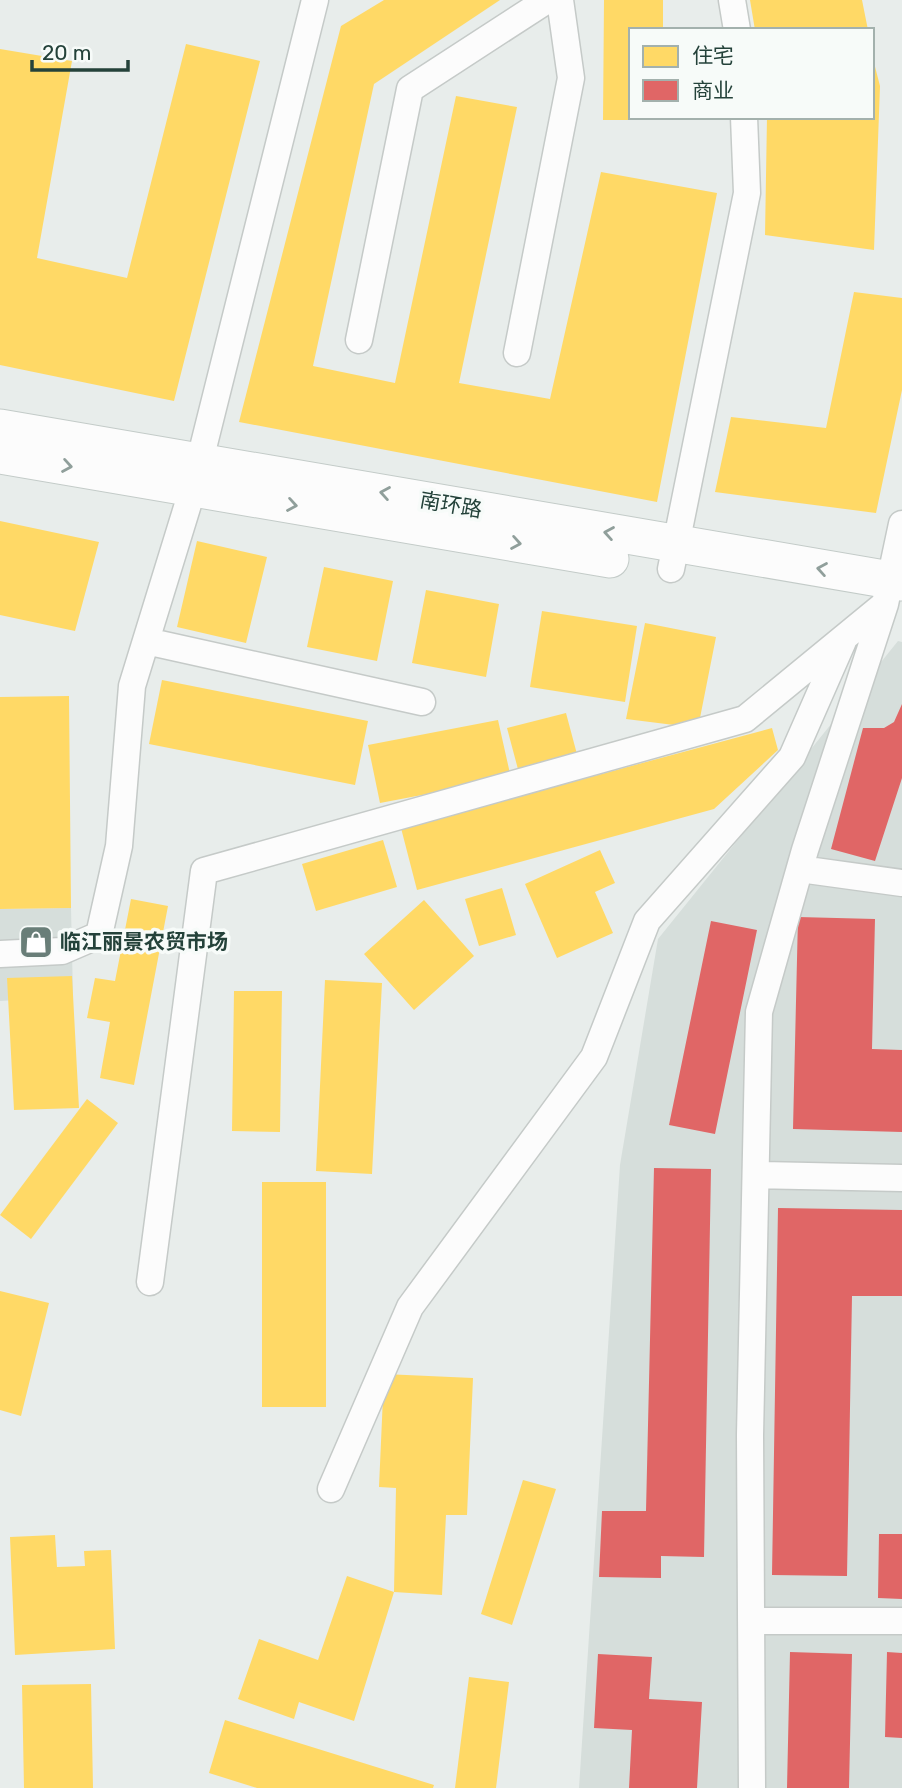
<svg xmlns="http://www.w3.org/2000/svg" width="902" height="1788" font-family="Rubik,'Noto Sans SC',sans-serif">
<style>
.built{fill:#d6dedb}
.homes{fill:#ffd966}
.shops{fill:#e06666}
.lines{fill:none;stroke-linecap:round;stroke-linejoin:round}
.minor-casing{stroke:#c5cac8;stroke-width:29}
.secondary-casing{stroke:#c3cbc8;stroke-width:39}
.minor{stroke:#fcfcfc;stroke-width:26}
.secondary{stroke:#fcfcfc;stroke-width:37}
.oneway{stroke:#909f9b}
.labels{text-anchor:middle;stroke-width:7;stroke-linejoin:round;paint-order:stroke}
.street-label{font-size:21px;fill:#24423a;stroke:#f7fbf9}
.poi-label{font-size:21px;font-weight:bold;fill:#24423a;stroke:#f7fbf9;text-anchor:start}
</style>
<rect width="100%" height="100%" fill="#e8edeb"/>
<path class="built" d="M898 641 902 642V1788H579L620 1165 658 939Z
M71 908 73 997 0 1001V909Z"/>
<path class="homes" d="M384 0H500L374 84 313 366 395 383 456 96 517 107 459 383 550 399 601 172 717 193 657 502 239 422 341 26Z
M604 0H663V30H631V120H603Z
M750 0H862L868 30H755Z
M186 44 260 61 174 401 0 365V49L72 61 37 258 127 278Z
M872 55 880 86 874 250 765 235 767 117H872Z
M854 292 902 298V390L876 513 715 492 731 417 826 428Z
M0 521 99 542 75 631 0 615Z
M197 541 267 557 246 643 177 627Z
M324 567 393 581 377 661 307 647Z
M426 590 499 604 486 677 412 663Z
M542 611 637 626 625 702 530 687Z
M645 623 716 637 698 728 626 719Z
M162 680 368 721 355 785 149 744Z
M69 696 71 908 0 909V697Z
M566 713 578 758 519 773 507 728Z
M498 720 511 778 380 803 368 745Z
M772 728 778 750 714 809 417 890 401 828Z
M383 840 397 887 316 911 302 864Z
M600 850 615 883 595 892 613 933 557 958 525 884Z
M502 888 516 935 479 946 465 899Z
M131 899 168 906 134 1085 100 1078 110 1022 87 1018 95 978 115 981Z
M424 900 474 956 414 1010 364 954Z
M72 976 79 1108 14 1110 7 978Z
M325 980 382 983 372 1174 316 1171Z
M234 991H282L280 1132 232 1131Z
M87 1099 118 1123 31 1239 0 1215Z
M262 1182H326V1407H262Z
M0 1291 49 1303 21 1416 0 1410Z
M384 1374 473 1378 467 1515H446L442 1595 394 1592 396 1488 379 1487Z
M523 1480 556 1489 512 1625 481 1614Z
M55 1535 57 1567 85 1566 84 1551 111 1550 115 1649 15 1655 10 1537Z
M347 1576 394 1592 354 1721 299 1702 294 1719 238 1699 259 1639 318 1660Z
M469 1677 509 1682 496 1788H455Z
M91 1684 93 1788H24L22 1685Z
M225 1720 434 1785 433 1788H257L209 1773Z"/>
<path class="shops" d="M902 704V778L875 861 831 849 863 728H884L894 722Z
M798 917 875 919 872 1049 902 1050V1132L793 1129Z
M711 921 757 930 715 1134 669 1125Z
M654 1168 711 1169 704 1557 661 1556V1578L599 1577 602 1511H646Z
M778 1208 902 1210V1296H852L847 1576 772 1575Z
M879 1534H902V1599L878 1598Z
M790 1652 852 1654 849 1788H787Z
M887 1652 902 1653V1738L885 1737Z
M598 1654 652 1657 649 1699 702 1702 697 1788H629L632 1730 594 1728Z"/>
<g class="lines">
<g class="minor-casing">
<path id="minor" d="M732 0 737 30
M359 340 410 89 547 0
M517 353 571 78 560 0
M671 569 747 193 744 117
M146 641 422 702
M800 869 902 883
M0 954 62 951 99 935 119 846 132 686 193 488 315 0
M756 1175 902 1178
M150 1282 204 871 745 719 885 604
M331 1489 410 1307 594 1057 647 921 792 757 843 641
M751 1621H902
M752 1788 750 1435 759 1012 805 850 885 604 902 524"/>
</g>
<g class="secondary-casing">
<path id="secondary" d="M0 428 902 582
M0 455 610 559"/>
</g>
<use href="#minor" class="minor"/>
<use href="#secondary" class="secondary"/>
</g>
<defs><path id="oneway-chevron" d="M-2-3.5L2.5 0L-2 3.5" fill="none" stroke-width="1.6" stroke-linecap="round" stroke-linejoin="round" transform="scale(1.75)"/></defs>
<g class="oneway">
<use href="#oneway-chevron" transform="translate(67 466) rotate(10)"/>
<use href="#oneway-chevron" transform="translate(385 493) rotate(-170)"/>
<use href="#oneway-chevron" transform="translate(292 505) rotate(10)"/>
<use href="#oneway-chevron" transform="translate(609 533) rotate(-170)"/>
<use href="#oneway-chevron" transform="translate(516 543) rotate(10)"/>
<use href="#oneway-chevron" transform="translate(822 569) rotate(-170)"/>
</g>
<defs>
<g id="shop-square" transform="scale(1.75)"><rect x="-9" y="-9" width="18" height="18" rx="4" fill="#697e78" stroke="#f7fbf9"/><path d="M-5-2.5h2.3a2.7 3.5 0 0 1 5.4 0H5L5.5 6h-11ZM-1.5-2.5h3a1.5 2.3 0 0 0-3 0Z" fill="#fff"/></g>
</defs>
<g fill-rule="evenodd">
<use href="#shop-square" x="36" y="942"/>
</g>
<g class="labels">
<g class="street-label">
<text transform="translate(451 505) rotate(10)" y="7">南环路</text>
</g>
<g class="poi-label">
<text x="60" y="949">临江丽景农贸市场</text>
</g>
</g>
<rect x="629" y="28" width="245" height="91" fill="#f7fbf9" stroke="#a3b1ad" stroke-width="2"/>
<rect x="643" y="46" width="35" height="21" fill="#ffd966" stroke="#a3b1ad" stroke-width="2"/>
<text x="692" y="63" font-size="21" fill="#24423a">住宅</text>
<rect x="643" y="80" width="35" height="21" fill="#e06666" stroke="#a3b1ad" stroke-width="2"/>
<text x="692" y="98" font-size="21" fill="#24423a">商业</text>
<path d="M32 60v10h96v-10" fill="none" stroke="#24423a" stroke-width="3.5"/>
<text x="42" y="60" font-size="21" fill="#24423a" stroke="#f7fbf9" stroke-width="5" paint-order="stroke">20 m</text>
</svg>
